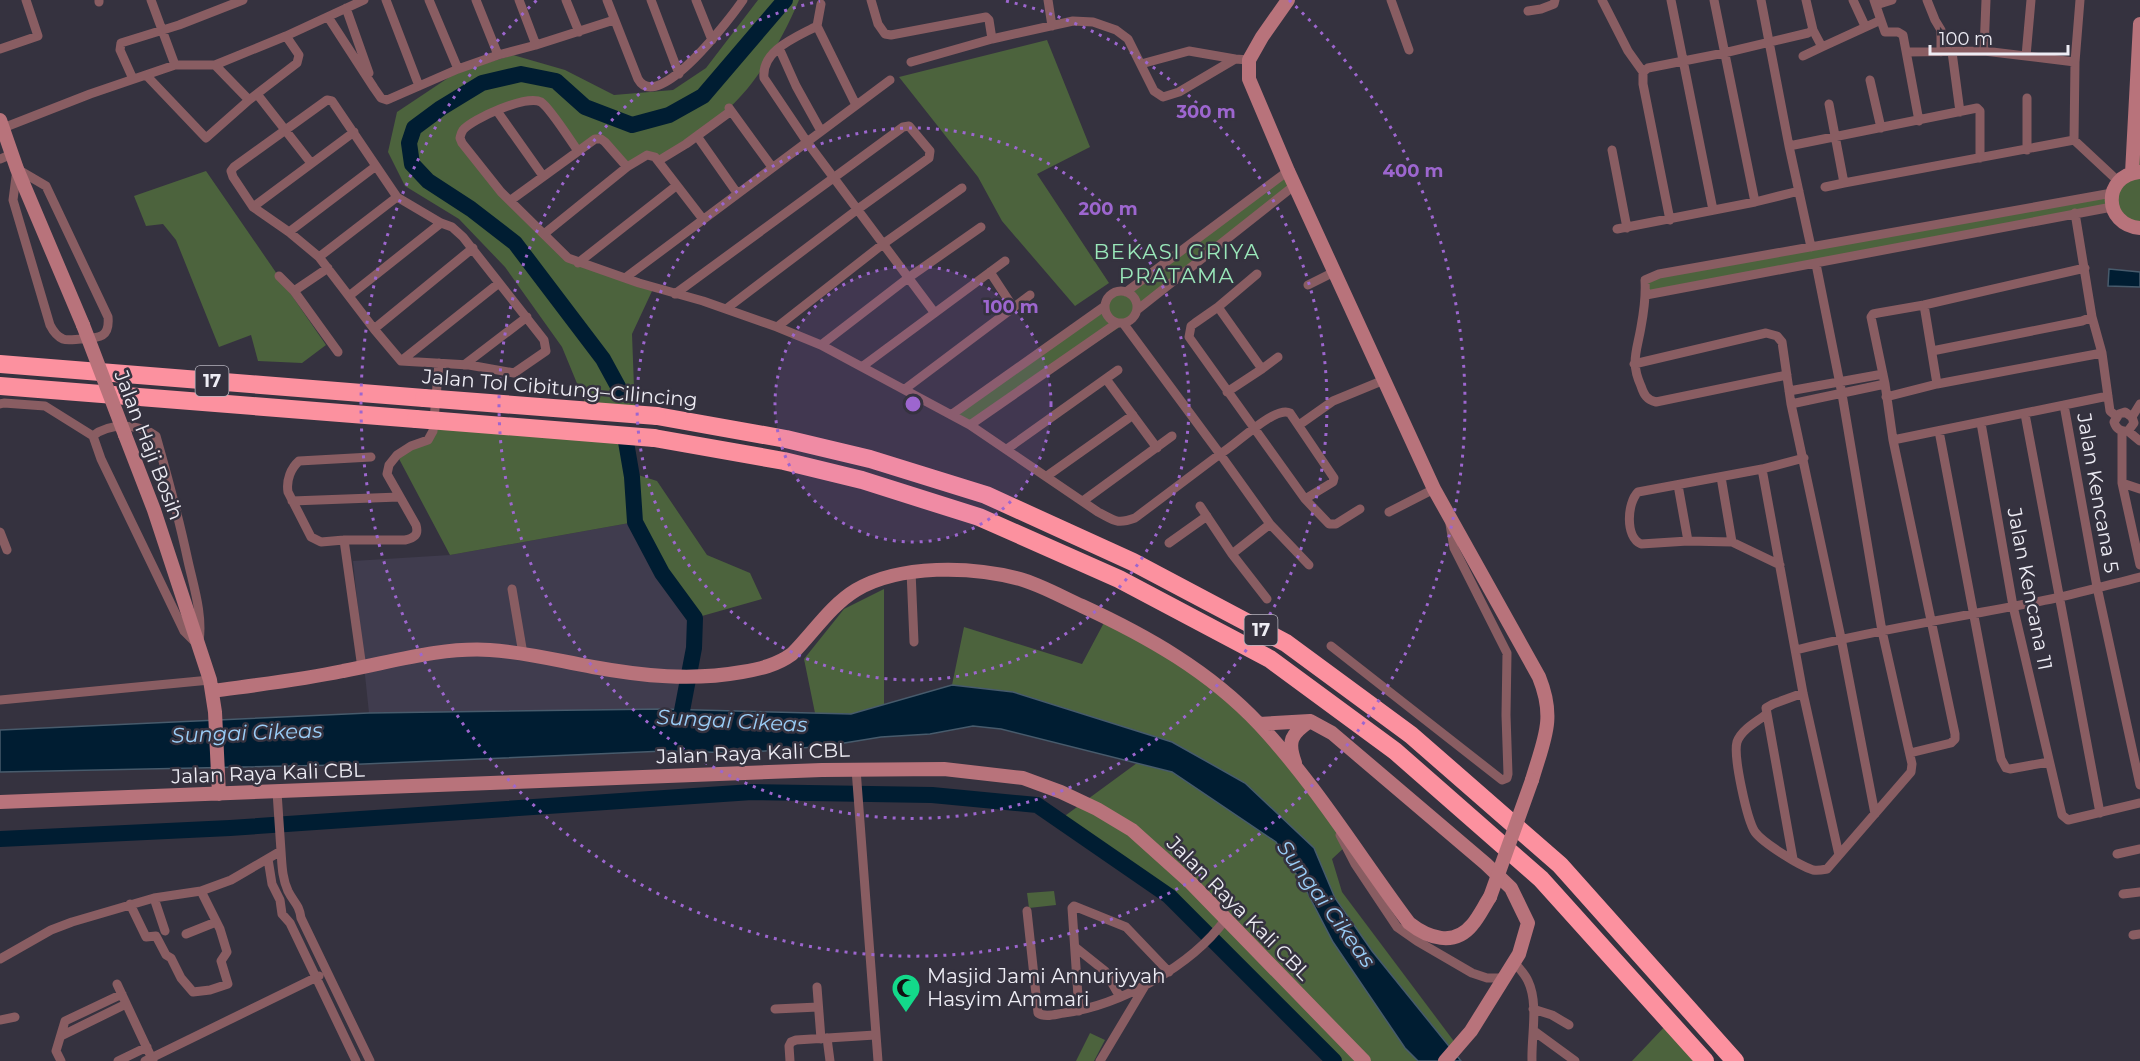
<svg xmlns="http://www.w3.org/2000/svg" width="2140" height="1061" font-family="Montserrat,sans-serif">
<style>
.built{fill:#403c4e}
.green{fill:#4c633d}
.water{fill:#001d32;stroke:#475b6c;stroke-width:1.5}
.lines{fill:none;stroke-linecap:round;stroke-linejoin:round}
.river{stroke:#001d32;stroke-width:16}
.street{stroke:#895d62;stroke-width:9}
.secondary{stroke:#b8737b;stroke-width:14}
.highway{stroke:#fc919f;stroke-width:18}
.secondary-bridge{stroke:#b8737b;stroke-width:14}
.highway-bridge{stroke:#fc919f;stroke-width:18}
.ring{fill:none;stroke:#9d66cf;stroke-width:3;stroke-dasharray:3 6}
.labels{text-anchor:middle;stroke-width:5;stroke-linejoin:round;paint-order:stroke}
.shield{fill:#35323f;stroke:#b6b4be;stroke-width:1.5}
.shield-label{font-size:18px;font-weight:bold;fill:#edecf4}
.street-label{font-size:20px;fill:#edecf4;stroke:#35323f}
.poi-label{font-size:20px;fill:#edecf4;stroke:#35323f;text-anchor:start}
.neighbourhood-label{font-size:21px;letter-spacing:1.5px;fill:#9ae8ba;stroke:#35323f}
.water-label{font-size:21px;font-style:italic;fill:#9acdf7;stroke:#35323f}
.centre{fill:#9d66cf;stroke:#35323f;stroke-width:3}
.ring-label{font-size:18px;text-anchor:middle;font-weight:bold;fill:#9d66cf;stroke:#35323f;stroke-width:5;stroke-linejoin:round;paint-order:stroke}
</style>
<rect width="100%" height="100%" fill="#35323f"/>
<path class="built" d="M635 522 662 573 695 618 693 651 682 709 369 713 353 561 450 555Z"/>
<path class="green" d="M758 0H799C784 36 758 82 729 108 707 127 681 144 658 161L653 156 627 167 603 140 578 151 542 102 527 100 466 127 462 143 559 251 653 289 632 334 635 414 588 410 562 347 505 267 459 219 405 186 388 152 397 112 457 72 513 55 565 70 614 95 673 90 706 68Z
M2140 28V228L2112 207 1646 295 1645 280 2112 193 2132 173Z
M1047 40 1090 147 1037 174 1109 283 1075 306 1002 221 978 177 899 77Z
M206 171 326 345 302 363 258 361 251 335 219 347 176 240 163 224 146 226 134 196Z
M1288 171 1295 185 1137 310 1132 319 970 425 951 415 1105 302 1110 295 1122 291Z
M435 420 625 436 632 473 657 481 707 555 750 573 762 599 695 618 662 573 635 522 450 555 397 455 428 440Z
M884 589V705L851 714 815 713 804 659 844 609Z
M1107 617 1215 684 1319 796 1346 846 1332 859 1342 892 1456 1044 1451 1048 1372 951 1335 898 1314 848 1172 742 1013 692 952 685 964 627 1082 664Z
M1137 763 1172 772 1276 842 1305 888 1334 943 1405 1048 1418 1061H1334L1181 907 1126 857 1062 818Z
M1054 891 1056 905 1029 908 1027 893Z
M1669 1022 1705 1061H1632Z
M1090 1033 1105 1040 1094 1061H1076Z"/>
<path class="water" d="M2109 269 2140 272V287L2108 286Z
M952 685 1013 692 1172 742 1245 783 1314 848 1335 898 1372 951 1461 1061H1418L1405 1048 1333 942 1305 888 1276 842 1172 772 1001 729 973 726 930 734 881 737 826 746 741 753 665 751 340 765 0 772V730L369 713 662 709 851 714Z"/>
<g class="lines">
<path class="river" d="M621 392 603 359 515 243 471 209 428 181 412 164 409 143 414 128 441 108 482 83 521 74 556 81 585 107 632 125 669 115 703 96 785 0
M625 436 632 477 635 522 662 573 695 618 694 648 681 716
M0 839 230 828 752 792 932 795 1037 805 1169 896 1334 1061"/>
<path class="street" d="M99 0V2
M151 0 175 65
M386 0 419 86
M429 0 458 69
M476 0 498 55
M519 0 536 45
M566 0 579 32
M607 0 638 79C658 115 732 16 743 0
M651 0 679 74
M696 0 712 40
M871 0 878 24 885 34 891 35 986 17 989 20 992 39
M1048 0 1052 26
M1391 0 1409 50
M1602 0 1628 51 1643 72
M1671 0 1713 210
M1714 0 1755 202
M1761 0 1789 146 1811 247
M1853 0 1865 26
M1874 0 1885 32H1898L1903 35 1919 121
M1927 0 1935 20 1941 30V52
M2080 0 2075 62 2074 140 2118 181
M821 4 817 26 856 105
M1876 5 1892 0
M346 8 369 73
M1528 11 1541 9 1554 4 1555 0
M328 17 374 88 381 98 387 100 458 69 498 55 536 45 614 20
M817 26C797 37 761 50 764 78L807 142 934 312
M1813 30 1822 47 1881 20
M779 48 796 86 821 131
M0 49 38 36 26 0
M1984 51 1986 0
M1907 52 1984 51 2075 62
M1952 52 1960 112
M1803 56 1822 47
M2026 56 2031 0
M911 62 992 39 1073 21 1093 22 1116 30 1128 39 1154 91 1163 97 1179 92 1235 59 1249 60
M1141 64 1189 51 1235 59
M215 65 249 100
M146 75 206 138 249 100 297 63 299 55 286 36
M133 79 120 50 121 43 179 25 243 0
M1870 80 1881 128
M257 94 311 163
M2027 98V150
M327 100 332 101 397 197 441 223 452 227 463 237 544 340 546 351 514 373 469 365 401 361 374 329 319 257 289 232 253 207 233 177 231 171 234 167Z
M1829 104 1844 183 2074 140
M729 108 772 167
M497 111 543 176
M3 128 90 94 175 65H215L286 36 364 0
M697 136 737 193
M1789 146 1977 108 1980 111V158
M1612 150 1627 228
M578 151C570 140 550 108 541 102 527 94 472 119 463 130 461 133 461 134 460 138L462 143 501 192 568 258 639 283 703 301 777 327 821 345 970 425 1098 512C1114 520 1116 525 1135 518L1220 454 1270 524 1309 565
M0 159 12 154
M658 161 686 144 731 111
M17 169 46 186 108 317C110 338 99 338 81 339 76 339 68 341 63 339 56 336 53 331 50 325L13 200Z
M1825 187 1844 183
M511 200 595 139H601L605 142 627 167
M253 207 354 132
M2075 213 2092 317 2102 353 2110 411 2116 416
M1670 220 1643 84V72L1648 68 1724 53 1808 33 1813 30 1806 0
M1617 229 1755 202 1799 191
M289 232 376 166
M544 234 627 167 647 155 655 157 702 218
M319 257 397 197
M578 263 676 186
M990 272 1013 307
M1257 274 1218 307 1195 323 1191 326 1189 337 1305 499 1329 524H1336L1360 509
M279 276 294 291 338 352
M625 278 890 80
M1308 285 1334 272
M1105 307a16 16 0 1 1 32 0a16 16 0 1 1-32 0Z
M294 291 328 268
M1126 292 1288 171
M675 294 903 127 909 126 930 151 929 158 858 209 726 309
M1646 295 2112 207
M349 296 441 223
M1924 305 1937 384
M1218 307 1262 369 1227 392
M1137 310 1295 185
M1123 323 1220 454C1235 446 1275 405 1290 413L1334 478 1333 482 1305 499
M777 327 883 244 962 188
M374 329 473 248
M821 345 908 278 981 227
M1932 351 2082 321 2092 317
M401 361 499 283
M1634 364 1766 333 1777 336 1782 342 1791 404 1841 638 1875 814
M464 365 527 317
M863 366 1005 261
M1262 369 1278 357
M1787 375 1656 402C1647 400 1644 395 1641 386 1630 362 1637 351 1641 327 1644 311 1646 296 1645 280L1659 274 2112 193
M1106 379 1157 448
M905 389 1030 295
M1789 391 1883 374
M1886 397 1937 384 2102 353
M0 404 4 403 45 406 93 436 101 459 184 631 197 644
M1791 404 1885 384
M2064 405 2097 587 2140 785
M2025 414 2100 813
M951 415 1105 306
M2132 417 2140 404
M1981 423 2013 606 2062 815 2068 820 2140 803
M970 425 1117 323
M1299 425 1333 401 1384 380
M1939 431 2001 759 2006 768 2010 769 2049 762
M2122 431V483L2140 565
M2128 431 2134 423 2132 417 2125 412 2119 414 2114 422C2116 429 2121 432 2128 431L2140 441
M93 436C109 422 140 424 156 436 168 478 179 519 188 561 194 588 203 615 199 642
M1893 440 2108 396
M1007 449 1118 370
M1762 469 1803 693 1839 855
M1047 476 1133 415
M1721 477 1732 542
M2122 483 2140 489
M1678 485 1688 541
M292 501 399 497
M1083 501 1172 436
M1200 506 1232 554 1267 599
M1389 512 1434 489
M0 532 7 550
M344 540 321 542 311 537 288 492C286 480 291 468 299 461L371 457
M1169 543 1207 516
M1232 554 1270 524
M1780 565 1732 542 1688 541 1641 544C1625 537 1627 503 1638 492L1762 469 1804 458
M911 571 914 642
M512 589 523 654
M1331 646 1502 780 1507 778 1508 774 1506 715 1507 653 1454 548 1450 524
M1796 650C1882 628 1969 616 2056 598 2084 592 2112 584 2140 577
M362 668 344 540H405C414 538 419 535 416 525L387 474 389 465 397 455 411 446 428 440 433 431 439 363
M0 700 210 680
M1767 714C1757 721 1741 730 1737 742 1733 756 1747 820 1755 832 1763 843 1800 866 1813 870 1818 871 1822 870 1827 869L1911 772 1912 764 1882 631 1842 394 1816 264
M1910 753 1951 743 1955 739V734L1893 440 1885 384 1871 317 1873 314 1878 313 1924 305 2085 268
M856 769 878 1061
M1340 835 1355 864 1397 927 1417 941 1472 973 1487 978H1503
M281 851C282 865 282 878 288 891 294 903 299 904 301 918L370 1061
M2117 854 2140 849
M268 859 272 884 280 900 282 914 290 923 356 1061
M1793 859 1766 708 1773 704 1803 693
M2123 894 2140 892
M154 898 165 931
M130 904 146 937 156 936 166 955 171 958 181 978 193 992 210 990 228 984 221 961 227 952 220 929 201 891
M1027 911 1038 1013C1045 1018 1056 1014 1064 1013 1121 1005 1191 966 1225 920
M186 934 216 922
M2133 935 2140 934
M1075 947 1105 971 1120 997
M0 959 51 930 72 922 154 898 201 891 231 880 281 851 277 792
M1514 962C1519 968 1525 974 1528 981 1539 1004 1531 1037 1532 1061
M117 984 153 1061
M817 987 821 1039
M775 1009 818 1007
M1533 1009 1552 1015 1569 1025
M1079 1011 1072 908 1074 906 1126 927 1169 972
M0 1020 15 1017
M1534 1031 1575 1061
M61 1036 126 1004
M827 1038 830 1061
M61 1061 56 1051 65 1021 122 994
M118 1061 147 1047
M145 1061 319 976
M790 1061 789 1046 791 1042 796 1040 875 1035
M1100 1061 1146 984"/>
<path class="secondary" d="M1288 0 1262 37 1249 60V79L1288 171 1434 489 1539 677C1556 719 1544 739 1532 780
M0 120 17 169 83 325
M2139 172C2102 176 2103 225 2140 228
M2132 173 2140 24
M125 435 154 510 210 680 215 712 219 794
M212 691C256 685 300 680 343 671 392 662 440 647 490 650 525 652 559 661 593 667 642 676 692 681 742 672 760 669 777 665 792 654 813 633 831 605 856 590 900 564 972 566 1020 579 1041 585 1062 597 1082 606 1147 636 1209 671 1259 724 1316 785 1359 856 1409 923 1428 938 1454 947 1472 925 1479 917 1484 906 1490 897
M1259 724 1310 721 1332 733 1486 864 1511 888 1528 923 1519 954 1471 1031 1445 1061
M1295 763C1287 741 1291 734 1310 721
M0 802 822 770 944 769 1023 778 1061 792 1097 809 1132 830 1191 883 1364 1061"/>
<path class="highway" d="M0 364 424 398
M0 386 416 419
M657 416 786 439 870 459 986 495 1133 562 1286 643 1411 735 1560 865 1735 1061
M654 438 784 461 862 480 979 517 1119 579 1270 659 1395 751 1541 879 1705 1061"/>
<path class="secondary-bridge" d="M83 325 125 435
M1490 897 1532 780"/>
<path class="highway-bridge" d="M424 398 657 416
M416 419 654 438"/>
</g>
<circle cx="913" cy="404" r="138" fill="#9d66cf" fill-opacity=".12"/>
<g class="ring">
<circle cx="913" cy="404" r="138"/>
<circle cx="913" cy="404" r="276"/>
<path d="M1006 1A414 414 0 1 1 820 1"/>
<path d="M1289 0A552 552 0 1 1 537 0"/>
</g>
<defs>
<g id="mosque-pin" transform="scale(1.5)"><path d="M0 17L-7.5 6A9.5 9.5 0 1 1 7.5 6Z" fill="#13d98a" stroke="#35323f"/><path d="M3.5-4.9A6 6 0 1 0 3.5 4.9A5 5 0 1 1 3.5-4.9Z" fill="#111"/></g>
</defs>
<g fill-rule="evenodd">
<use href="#mosque-pin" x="906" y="988"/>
</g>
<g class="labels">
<g class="shield">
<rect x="195.5" y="366" width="33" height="30" rx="4.5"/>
<rect x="1244.5" y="615" width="33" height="30" rx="4.5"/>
</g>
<g class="shield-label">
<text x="212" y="387">17</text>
<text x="1261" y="636">17</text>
</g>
<g class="street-label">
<text transform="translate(560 388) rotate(5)" y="7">Jalan Tol Cibitung–Cilincing</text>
<text transform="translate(149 445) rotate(69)" y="7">Jalan Haji Bosih</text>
<text transform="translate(2098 493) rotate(80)" y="7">Jalan Kencana 5</text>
<text transform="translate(2030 589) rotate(79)" y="7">Jalan Kencana 11</text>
<text transform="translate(753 753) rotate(-2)" y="7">Jalan Raya Kali CBL</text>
<text transform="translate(268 773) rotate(-2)" y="7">Jalan Raya Kali CBL</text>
<text transform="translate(1239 908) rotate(45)" y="7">Jalan Raya Kali CBL</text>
</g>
<g class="poi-label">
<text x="927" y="983">Masjid Jami Annuriyyah<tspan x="927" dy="23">Hasyim Ammari</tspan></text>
</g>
<g class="neighbourhood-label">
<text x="1177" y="259">BEKASI GRIYA<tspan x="1177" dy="24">PRATAMA</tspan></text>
</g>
<g class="water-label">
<text transform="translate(732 721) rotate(3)" y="7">Sungai Cikeas</text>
<text transform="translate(247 733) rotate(-2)" y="7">Sungai Cikeas</text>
<text transform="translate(1326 904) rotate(54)" y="7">Sungai Cikeas</text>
</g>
</g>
<circle cx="913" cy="404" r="9" class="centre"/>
<g class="ring-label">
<text x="1206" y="118">300 m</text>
<text x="1413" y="177">400 m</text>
<text x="1108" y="215">200 m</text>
<text x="1011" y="313">100 m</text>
</g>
<path d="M1930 45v9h138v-9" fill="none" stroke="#edecf4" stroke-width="3"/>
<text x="1939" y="45" font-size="18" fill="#edecf4" stroke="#35323f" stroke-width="4.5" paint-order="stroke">100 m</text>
</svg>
